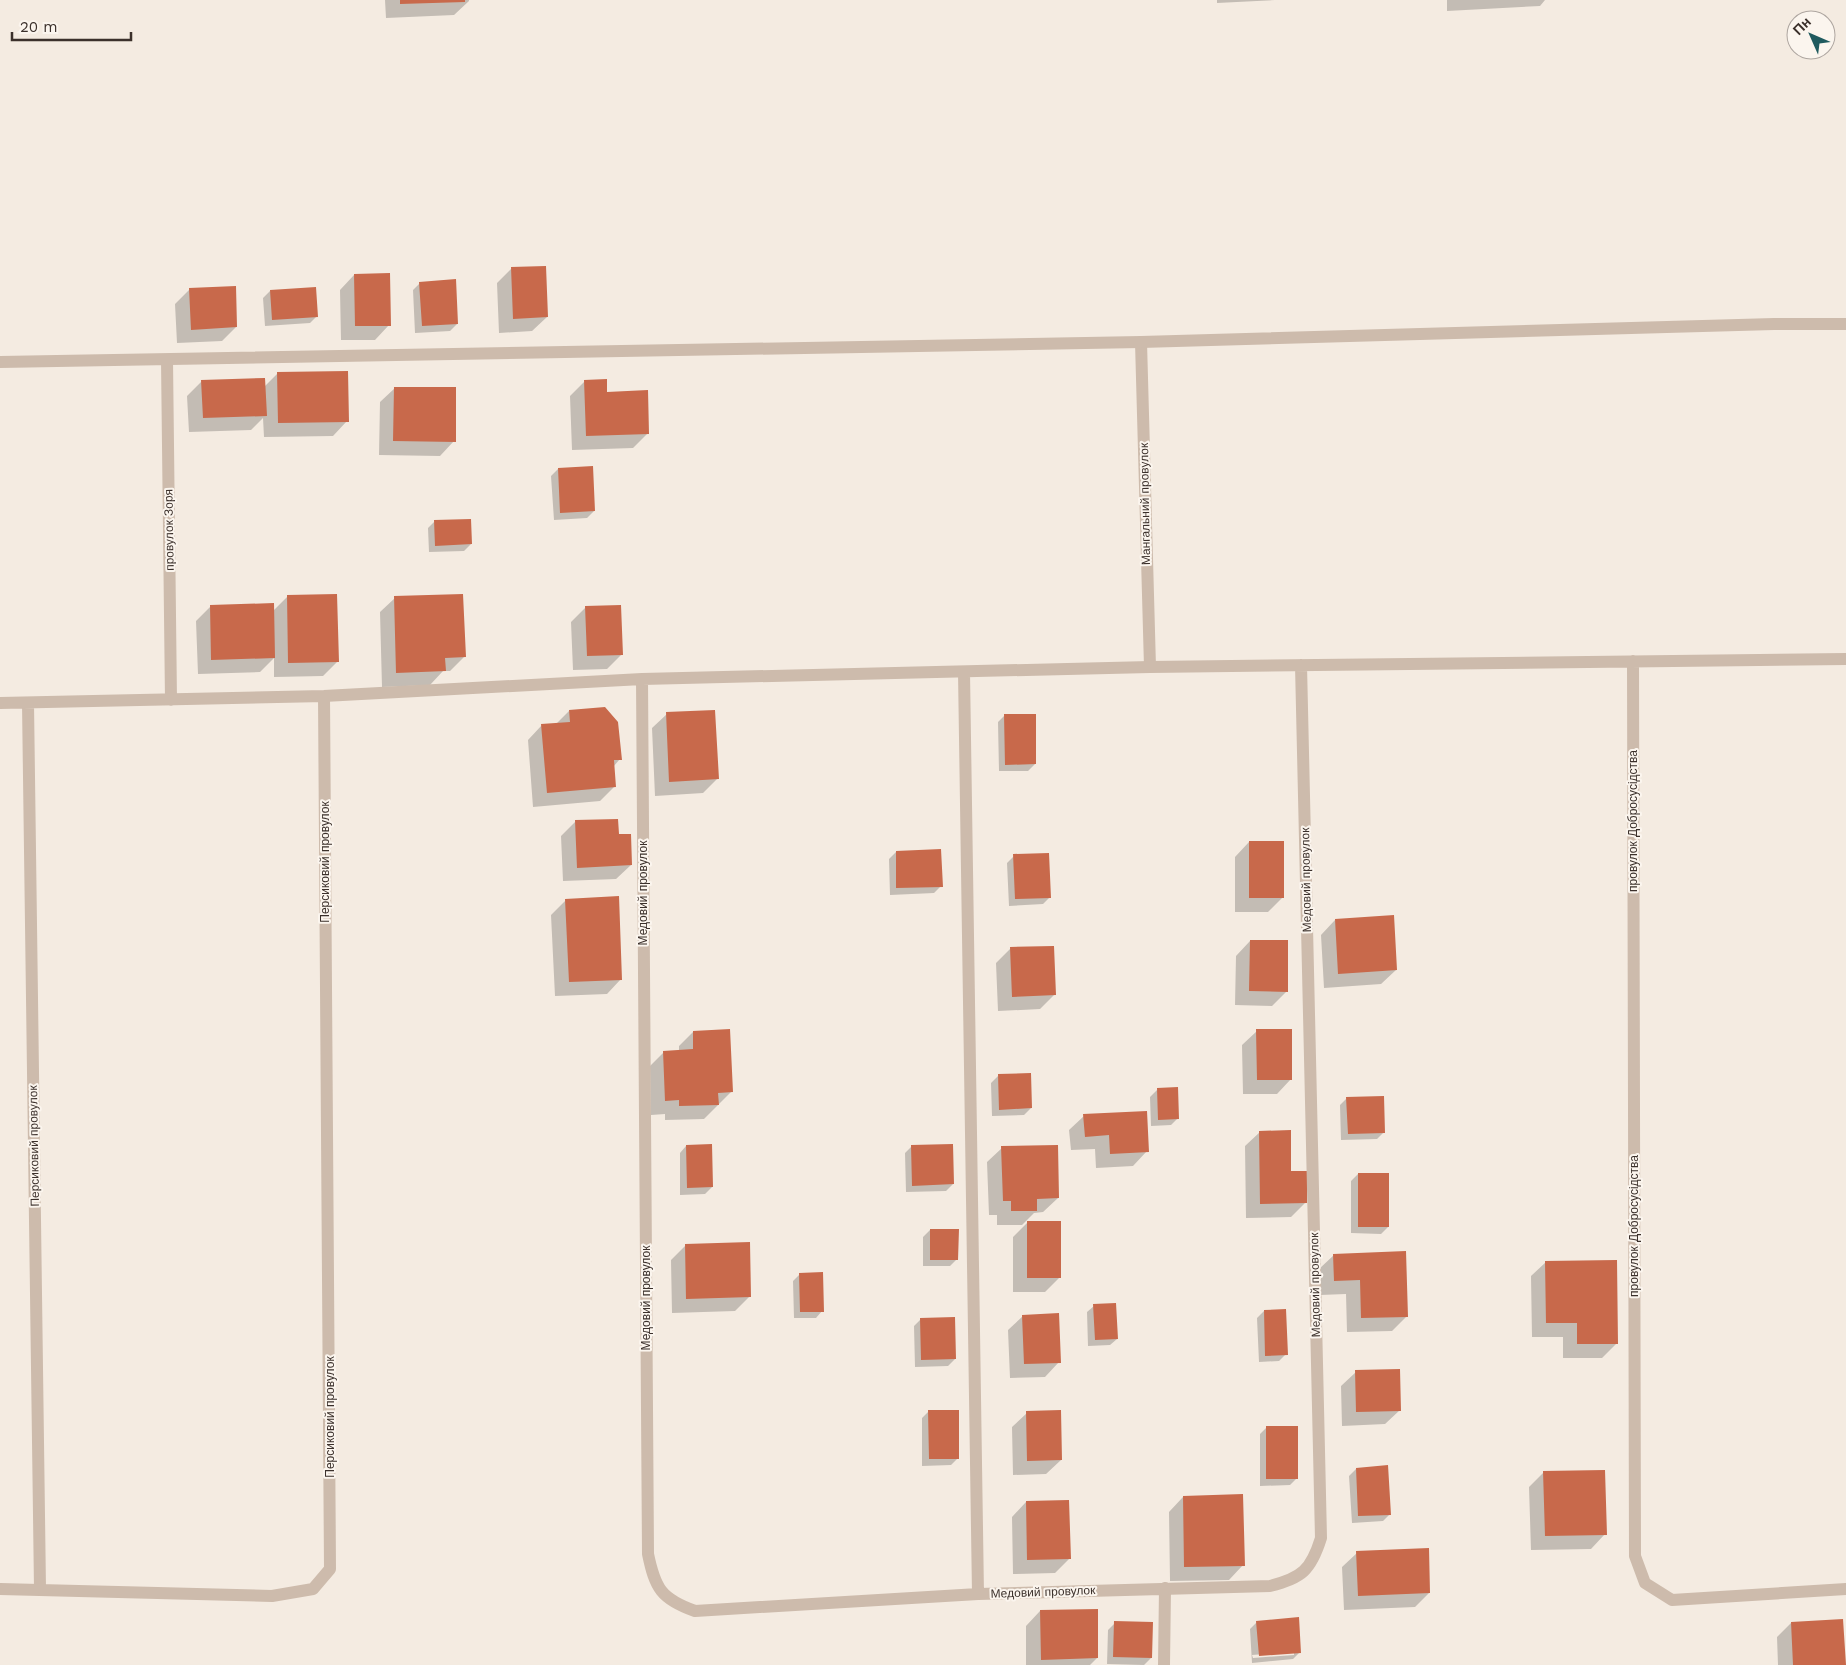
<svg xmlns="http://www.w3.org/2000/svg" width="1846" height="1665" font-family="'Work Sans',sans-serif">
<style>
.shadow{fill:#0003;fill-rule:evenodd}
.building{fill:#c8694b}
.lines{fill:none;stroke-linecap:round;stroke-linejoin:round}
.lane{stroke:#cdbbac;stroke-width:12}
.street{stroke:#cdbbac;stroke-width:12}
.labels{text-anchor:middle;stroke-width:4;stroke-linejoin:round;paint-order:stroke}
.street-label{font-size:12px;fill:#3b302b;stroke:#fbf5ee}
</style>
<rect width="100%" height="100%" fill="#f4ebe1"/>
<path class="shadow" d="M385 0H469V1L454 15 386 18Z
M1217 0H1275L1217 3Z
M1447 0H1545L1540 6 1447 11Z
M545 267 547 317 532 331 499 333 497 283 511 269Z
M354 275 389 325 375 340H341L340 290Z
M420 283 457 324 450 331 415 333 413 290Z
M190 289 236 327 222 341 177 343 175 304Z
M270 291 317 316 310 323 265 326 263 298Z
M278 373 347 421 333 436 264 437 263 418 251 430 189 432 187 396 202 381 264 387Z
M585 381 606 394 648 433 633 448 572 450 570 396Z
M395 388 454 441 440 456 379 455 380 402Z
M558 469 594 511 587 518 554 520 551 476Z
M435 521 471 544 464 551 429 552 428 528Z
M288 596 337 662 323 676 274 677V658L260 672 198 674 196 621 211 606 273 611Z
M395 598 464 657 450 671H443L430 685 382 687 380 612Z
M586 607 622 654 607 669 573 670 571 622Z
M569 711 620 759 613 767 614 787 600 801 533 807 528 740 542 725 556 724Z
M667 714 717 779 703 793 655 796 652 728Z
M1005 715 1035 764 1028 771H999L998 722Z
M576 821 617 836 631 865 616 879 563 881 561 836Z
M1249 842 1283 897 1268 912H1235V857Z
M896 852 941 886 934 893 890 895 889 859Z
M1014 856 1050 897 1043 904 1009 906 1007 863Z
M566 900 621 979 607 994 555 996 551 915Z
M1335 920 1396 970 1381 984 1324 988 1321 935Z
M1250 941 1287 991 1272 1006 1235 1005 1236 956Z
M1011 948 1054 995 1040 1009 998 1011 996 963Z
M1257 1031 1291 1079 1277 1094H1243L1242 1045Z
M693 1032 731 1092 704 1119 665 1120V1114L651 1115 650 1066 664 1052 679 1051V1046Z
M998 1076 1031 1108 1024 1115 992 1116 991 1083Z
M1157 1090 1178 1118 1171 1125 1151 1126 1150 1097Z
M1347 1098 1384 1132 1377 1139 1341 1140 1340 1105Z
M1084 1116 1147 1151 1133 1166 1096 1168 1095 1149 1071 1150 1069 1130Z
M1260 1132 1290 1172 1305 1203 1291 1217 1246 1218 1245 1146Z
M686 1146 712 1187 705 1194 680 1195V1153Z
M912 1146 953 1184 946 1191 906 1192 905 1153Z
M1002 1148 1058 1198 1043 1212 1034 1213 1022 1225H997V1215H989L987 1162Z
M1358 1174 1388 1227 1381 1234 1351 1233V1181Z
M1028 1222 1060 1277 1045 1292H1013V1237Z
M930 1230 957 1259 950 1266H923V1237Z
M686 1245 750 1296 735 1311 672 1313 671 1260Z
M1334 1255 1406 1317 1392 1331 1347 1332 1346 1294 1320 1295 1319 1269Z
M1546 1262 1617 1343 1602 1358H1563V1337H1532L1531 1276Z
M800 1274 822 1311 816 1318H794L793 1281Z
M1094 1306 1117 1339 1110 1345 1088 1346 1087 1312Z
M1264 1311 1286 1354 1279 1361 1259 1362 1257 1318Z
M1023 1316 1059 1362 1045 1377 1010 1378 1008 1330Z
M921 1319 955 1359 948 1366 915 1367 914 1326Z
M1356 1372 1400 1410 1385 1424 1342 1426 1341 1386Z
M929 1411 958 1458 951 1465 922 1466V1418Z
M1027 1413 1061 1460 1046 1474 1013 1475 1012 1427Z
M1267 1427 1297 1478 1290 1485 1260 1486V1434Z
M1356 1469 1390 1514 1383 1521 1352 1523 1349 1476Z
M1544 1472 1605 1534 1591 1549 1531 1550 1529 1487Z
M1183 1497 1243 1565 1229 1580 1170 1581 1169 1512Z
M1026 1502 1070 1558 1055 1573 1013 1574 1012 1517Z
M1357 1553 1429 1593 1415 1607 1344 1610 1342 1567Z
M1040 1611 1097 1658 1090 1665H1026V1626Z
M1257 1622 1300 1652 1293 1659 1252 1663 1250 1629ZM1294 1652V1655L1253 1658 1252 1655Z
M1115 1623 1151 1658 1144 1665 1107 1664 1108 1630Z
M1791 1623 1844 1665H1778L1777 1637Z"/>
<path class="building" d="M400 0H465V2L400 4Z
M546 266 548 317 513 319 511 267Z
M390 273 391 326H355L354 274Z
M456 279 458 324 422 326 419 282Z
M236 286 237 327 191 330 189 288Z
M316 287 318 317 272 320 270 290Z
M348 371 349 422 278 423 277 372Z
M265 378 267 416 203 418 201 380Z
M607 379V392L648 390 649 434 586 436 584 380Z
M394 387H456V442L393 441Z
M593 466 595 511 560 513 558 468Z
M471 519 472 544 435 546 434 520Z
M337 594 339 662 288 663 287 595Z
M463 594 466 657 445 658 446 671 396 673 394 596Z
M274 603 275 658 211 660 210 605Z
M621 605 623 655 587 656 585 606Z
M605 707 618 722 622 760H614L616 787 547 793 541 724 570 722 569 710Z
M715 710 719 779 669 782 666 712Z
M1004 714H1036V764L1005 765Z
M618 819 619 834H631L632 865 577 868 575 820Z
M1249 841H1284V898H1249Z
M941 849 943 887 896 888V851Z
M1049 853 1051 898 1015 899 1013 854Z
M619 896 622 980 569 982 565 899Z
M1394 915 1397 970 1338 974 1335 919Z
M1250 940H1288V992L1249 991Z
M1054 946 1056 995 1012 997 1010 947Z
M730 1029 733 1092 718 1093 719 1105 679 1106V1100L665 1101 663 1051 693 1049V1031Z
M1256 1029H1292V1080H1257Z
M1031 1073 1032 1108 999 1110 998 1074Z
M1178 1087 1179 1119 1158 1120 1157 1088Z
M1384 1096 1385 1133 1348 1134 1346 1097Z
M1147 1111 1149 1152 1110 1154 1109 1135 1085 1137 1083 1114Z
M1291 1130V1171H1307V1203L1260 1204 1259 1131Z
M712 1144 713 1187 687 1188 686 1145Z
M953 1144 954 1184 912 1186 911 1145Z
M1058 1145 1059 1198 1037 1199V1211H1011V1201H1003L1001 1146Z
M1358 1173H1389V1227H1358Z
M1027 1221H1061V1278H1027Z
M930 1229H959L958 1260H930Z
M750 1242 751 1297 686 1299 685 1244Z
M1406 1251 1408 1317 1361 1318 1360 1280 1334 1281 1333 1254Z
M1617 1260 1618 1344H1577V1323H1546L1545 1261Z
M823 1272 824 1312H800L799 1273Z
M1116 1303 1118 1339 1095 1340 1093 1304Z
M1286 1309 1288 1355 1265 1356 1264 1310Z
M1059 1313 1061 1363 1024 1364 1022 1315Z
M955 1317 956 1359 921 1360 920 1318Z
M1400 1369 1401 1411 1356 1412 1355 1370Z
M928 1410H959V1459H929Z
M1061 1410 1062 1460 1027 1461 1026 1411Z
M1266 1426H1298V1479H1266Z
M1388 1465 1391 1515 1358 1516 1356 1468Z
M1605 1470 1607 1535 1545 1536 1543 1471Z
M1243 1494 1245 1566 1184 1567 1183 1496Z
M1069 1500 1071 1559 1027 1560 1026 1501Z
M1429 1548 1430 1593 1358 1596 1356 1551Z
M1098 1609V1658L1041 1660 1040 1610Z
M1299 1617 1301 1653 1259 1656 1256 1621Z
M1843 1619 1846 1665H1793L1791 1622Z
M1114 1621 1153 1622 1152 1658 1113 1657Z"/>
<g class="lines">
<path class="lane" d="M1141 342 1150 667"/>
<path class="street" d="M167 360 171 700
M0 362 1141 342 1774 324H1846
M1633 661 1635 1556 1645 1583 1672 1600 1846 1589
M964 672 978 1594
M642 679 648 1554C655 1588 661 1599 695 1611L978 1594 1270 1586C1302 1578 1311 1570 1321 1538L1301 665
M0 703 324 696 642 679 1150 667 1846 659
M28 703 40 1589
M0 1589 272 1596 313 1589 330 1569 324 696
M1164 1665 1165 1588"/>
</g>
<g class="labels">
<g class="street-label">
<text transform="translate(1145 504) rotate(-91)" y="4">Мангальний провулок</text>
<text transform="translate(169 530) rotate(-91)" y="4">провулок Зоря</text>
<text transform="translate(1633 821) rotate(-90)" y="4">провулок Добросусідства</text>
<text transform="translate(325 862) rotate(-90)" y="4">Персиковий провулок</text>
<text transform="translate(1306 880) rotate(-91)" y="4">Медовий провулок</text>
<text transform="translate(643 893) rotate(-90)" y="4">Медовий провулок</text>
<text transform="translate(34 1146) rotate(-91)" y="4">Персиковий провулок</text>
<text transform="translate(1634 1226) rotate(-90)" y="4">провулок Добросусідства</text>
<text transform="translate(1315 1285) rotate(-91)" y="4">Медовий провулок</text>
<text transform="translate(646 1298) rotate(-90)" y="4">Медовий провулок</text>
<text transform="translate(330 1417) rotate(-90)" y="4">Персиковий провулок</text>
<text transform="translate(1043 1592) rotate(-2)" y="4">Медовий провулок</text>
</g>
</g>
<g transform="translate(1811 35) rotate(315)"><circle r="24" fill="#fbf5ee" stroke="#aea6a0"/>
<path d="M0-4L9 19L0 12L-9 19Z" fill="#1f5a5e"/>
<text y="-8" font-size="14" font-weight="bold" text-anchor="middle" fill="#3b302b">Пн</text>
</g>
<path d="M12 32v8h119v-8" fill="none" stroke="#3b302b" stroke-width="2.5"/>
<text x="20" y="32" font-size="15" fill="#3b302b" stroke="#fbf5ee" stroke-width="4" paint-order="stroke">20 m</text>
</svg>
